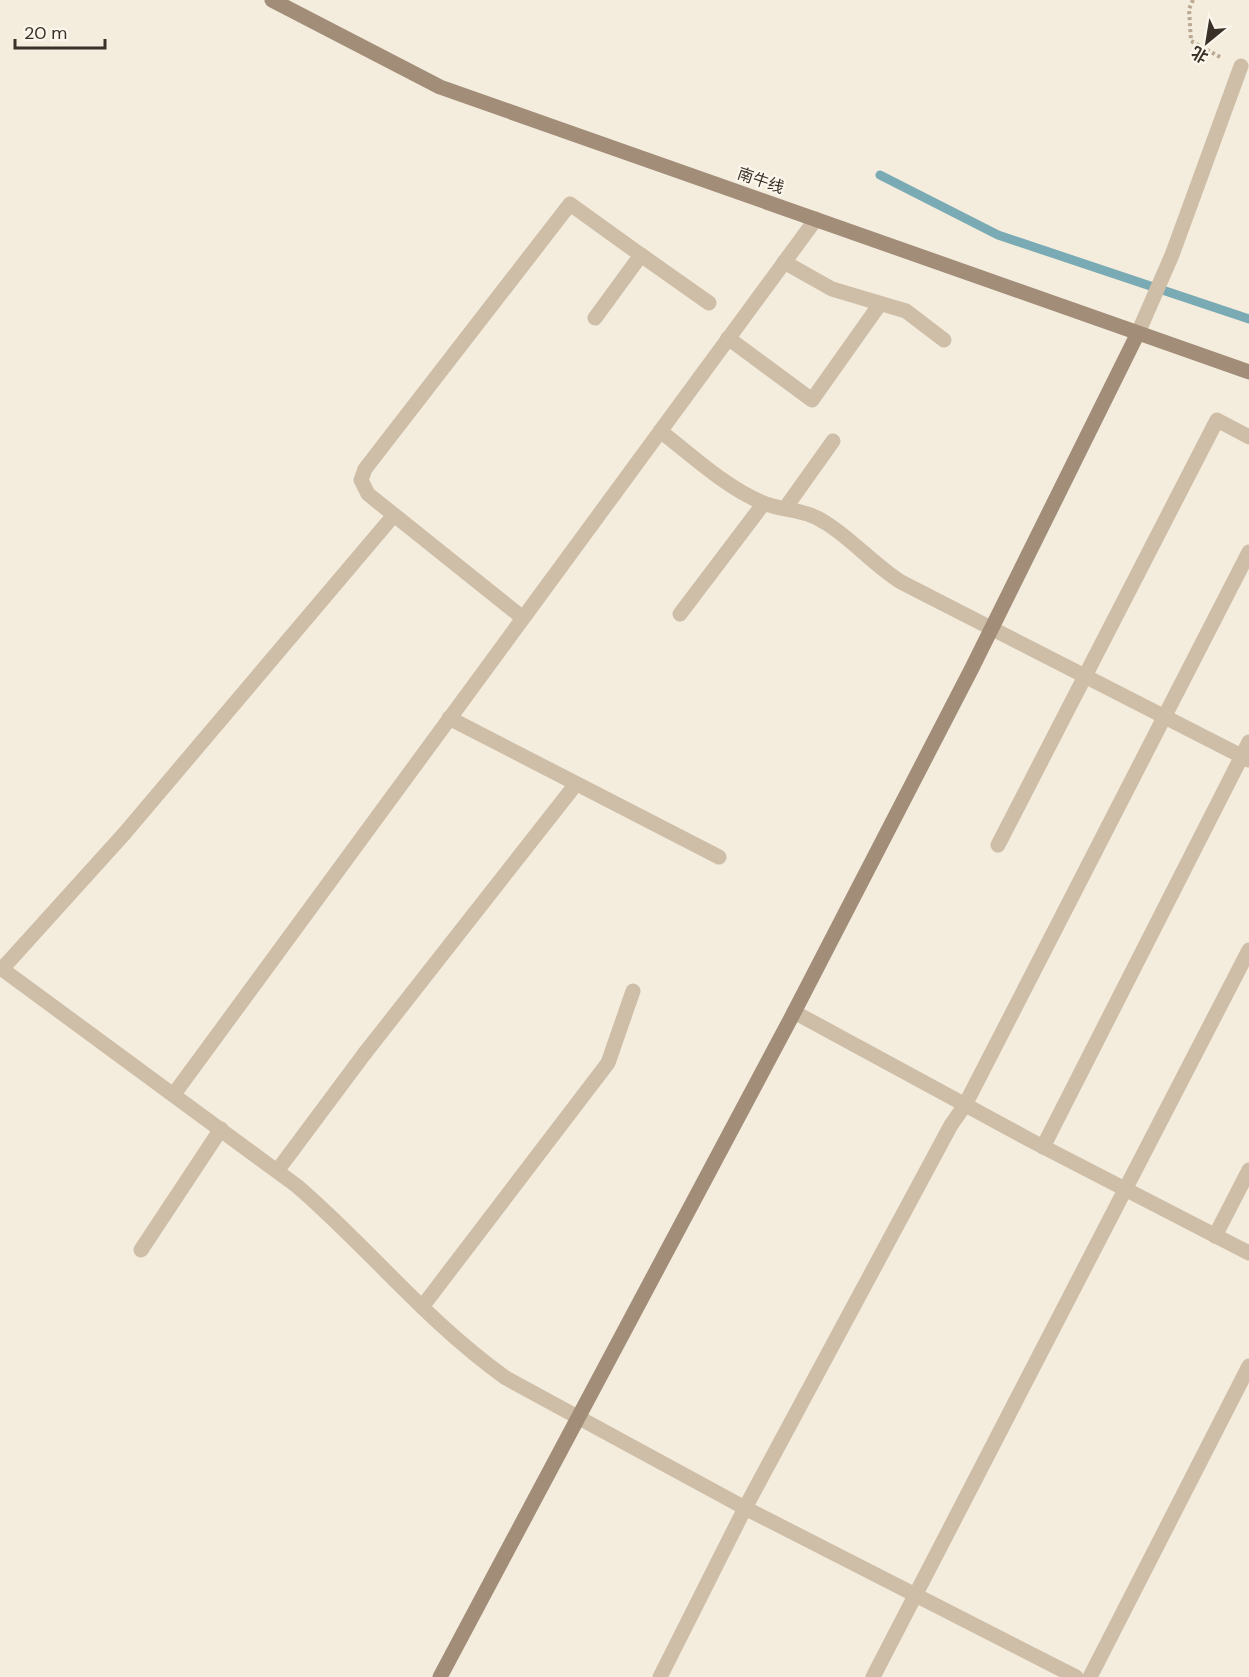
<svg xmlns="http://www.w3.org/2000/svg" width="1249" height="1677" font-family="'DM Sans','Noto Sans SC',sans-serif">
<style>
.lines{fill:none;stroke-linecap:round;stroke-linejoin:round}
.stream{stroke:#7aaab4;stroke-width:9}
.path{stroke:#baa892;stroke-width:4;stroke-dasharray:3 3;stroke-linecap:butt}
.lane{stroke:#cebea8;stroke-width:15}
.street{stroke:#cebea8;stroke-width:15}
.secondary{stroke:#a28d79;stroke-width:15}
.labels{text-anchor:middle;stroke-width:4.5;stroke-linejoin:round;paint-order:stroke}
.street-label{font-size:16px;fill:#3a3129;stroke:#fbf6eb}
</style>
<rect width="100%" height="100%" fill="#f4edde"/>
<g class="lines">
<path class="stream" d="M880 175 998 235 1249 319"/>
<path class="path" d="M1193 0 1189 9 1191 41 1220 57"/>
<path class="lane" d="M784 262 832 289 906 311 944 340
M595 318 641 255 709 303
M728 338 812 400 880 304
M786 507 833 441
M124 834 394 515
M998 845 1217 420 1249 437
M365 1053 576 784
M1043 1147 1249 742
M1215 1236 1249 1170
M141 1250 221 1129
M422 1307 608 1063 633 991
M745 1508 951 1125 965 1105 1249 552
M1090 1677 1249 1366"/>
<path class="street" d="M1138 333 1172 255 1241 66
M660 431C692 455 725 487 761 502 784 512 804 508 826 523 853 540 874 565 901 582L1249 760
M680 614 764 503
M523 618 368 494 361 480 365 469 570 204 641 255
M449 718 719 857
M124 834 2 969 297 1186C368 1247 428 1323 506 1378L745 1508 1076 1677
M794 1012 1030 1140 1249 1253
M174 1094 816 219
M277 1171 365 1053
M660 1677 745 1508
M873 1677 1249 950"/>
<path class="secondary" d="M272 0 440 87 1249 372
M440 1677 791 1018 972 668 1138 333"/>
</g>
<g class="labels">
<g class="street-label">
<text transform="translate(761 180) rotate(19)" y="6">南牛线</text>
</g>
</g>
<g transform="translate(1207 42) rotate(210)" stroke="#fbf6eb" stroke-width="4.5" paint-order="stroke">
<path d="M0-4.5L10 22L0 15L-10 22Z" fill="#3a3129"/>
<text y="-9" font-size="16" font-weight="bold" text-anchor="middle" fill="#3a3129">北</text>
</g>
<path d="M15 39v9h90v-9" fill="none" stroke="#3a3129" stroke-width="3"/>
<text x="24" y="39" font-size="18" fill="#3a3129" stroke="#fbf6eb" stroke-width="4.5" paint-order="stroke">20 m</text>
</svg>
